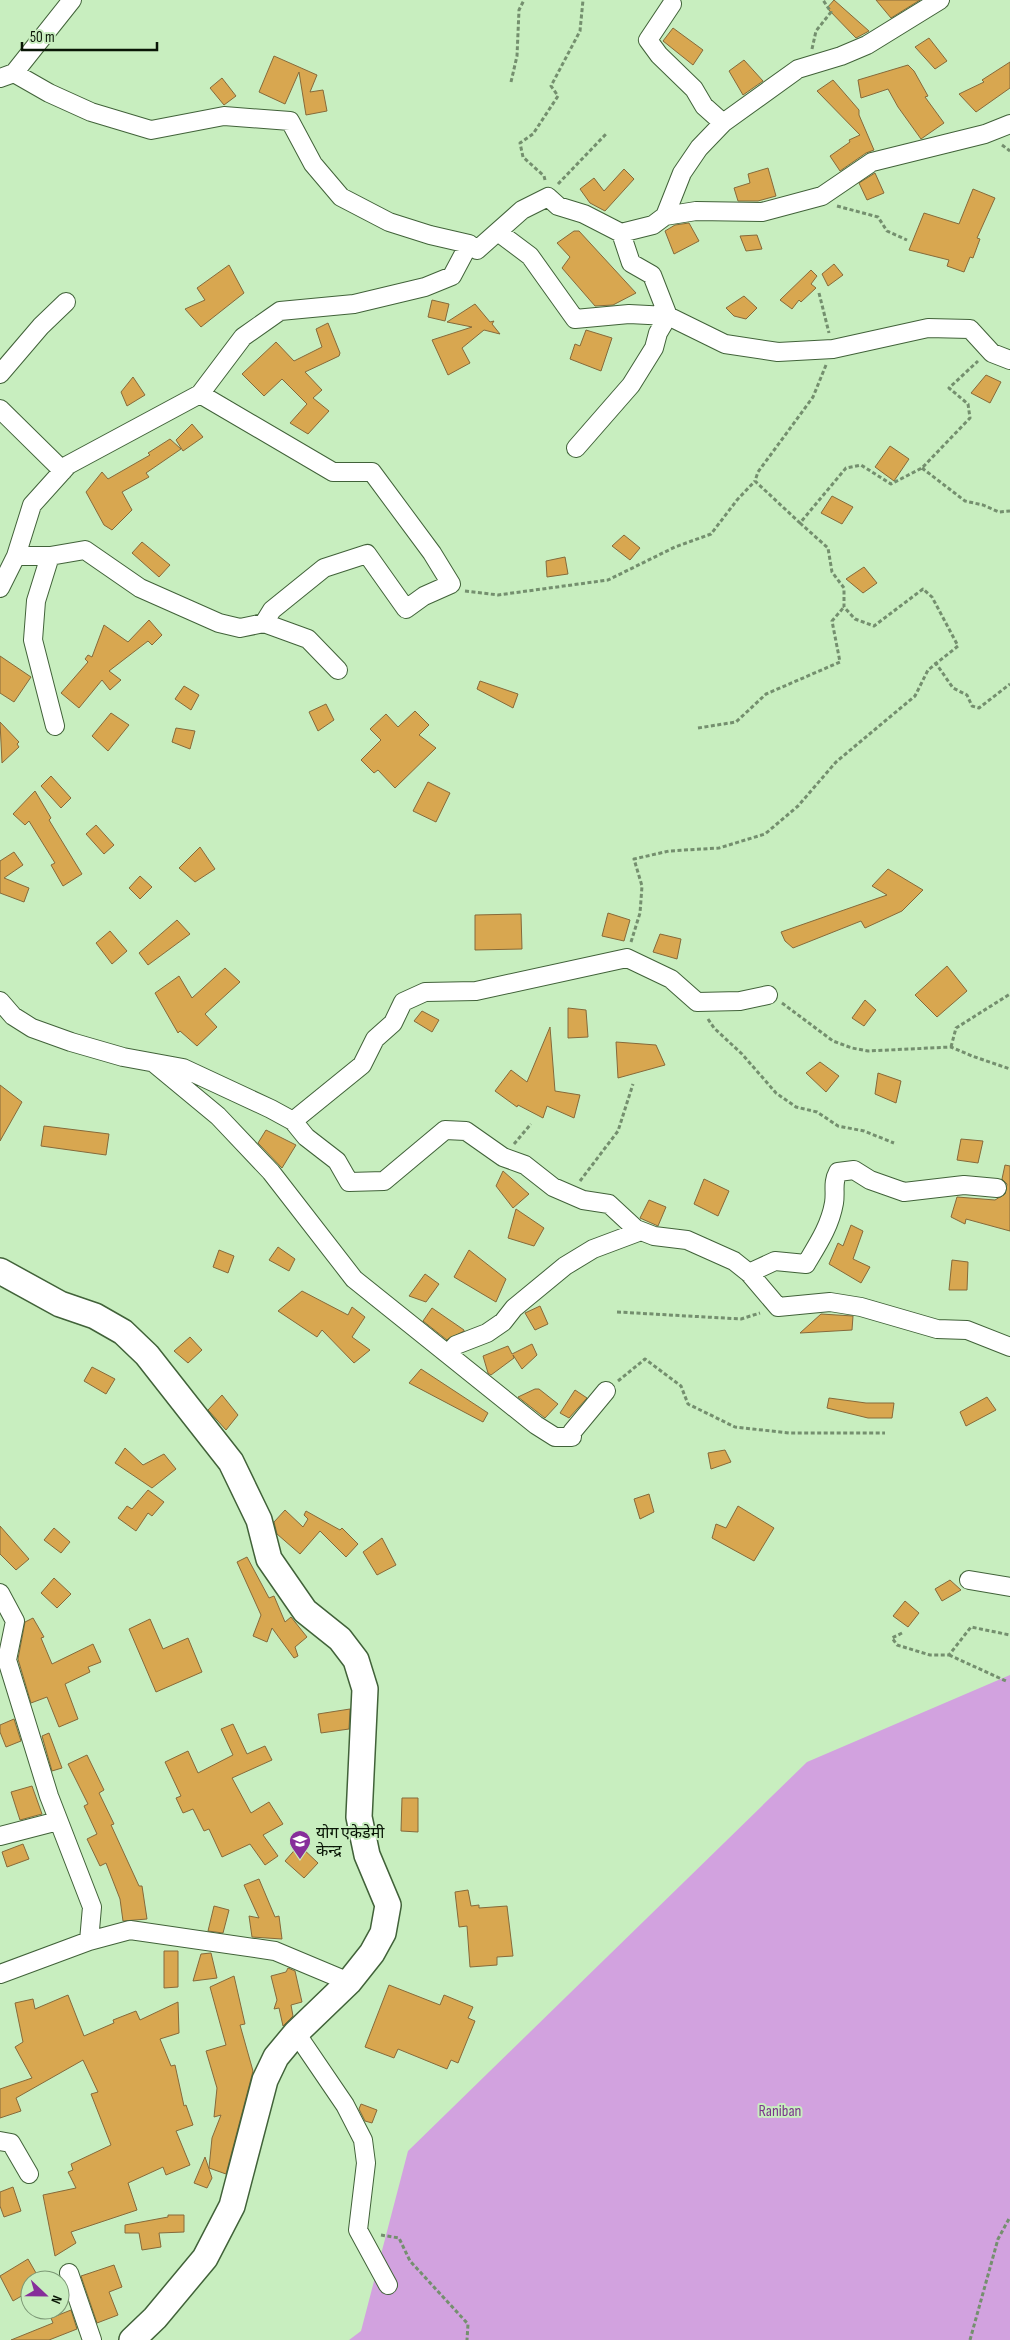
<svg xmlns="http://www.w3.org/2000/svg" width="1010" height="2340" font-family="'Sofia Sans Condensed','Noto Sans Devanagari',sans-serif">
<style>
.green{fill:#d2a2df}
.building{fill:#d8a750;stroke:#866a3a}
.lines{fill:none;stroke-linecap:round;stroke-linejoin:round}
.street-casing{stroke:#416239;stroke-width:20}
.secondary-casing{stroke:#416239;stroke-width:28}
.path{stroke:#748f6e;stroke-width:3;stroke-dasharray:4 2.5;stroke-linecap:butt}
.street{stroke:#fff;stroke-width:18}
.secondary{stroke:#fff;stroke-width:25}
.labels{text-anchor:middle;stroke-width:4;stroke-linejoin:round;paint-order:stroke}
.poi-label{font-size:16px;fill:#091606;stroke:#c8eebf;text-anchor:start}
.park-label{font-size:16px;fill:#7a358b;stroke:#c8eebf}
</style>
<rect width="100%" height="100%" fill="#c8eebf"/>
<path class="green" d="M1010 1675V2340H349L361 2331 408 2151 807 1762Z"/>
<path class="building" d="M834 0 869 31 856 38 827 8Z
M876 0H920L891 18Z
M673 28 703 50 693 65 663 41Z
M929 38 947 61 935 69 915 47Z
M274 56 317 75 310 92 323 90 327 111 306 115 299 72 285 104 259 92Z
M744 60 763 81 743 95 729 71Z
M1010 62V88L976 112 959 94 984 82 982 80Z
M908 65 914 71 928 96 925 97 944 123 921 139 898 107 888 89 861 98 858 80Z
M222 78 236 96 224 105 210 88Z
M833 80 859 110V115L874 150 866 153 840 171 830 156 850 142 849 140 860 135 817 91Z
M768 168 776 196 758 201H738L734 188 750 183 748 174Z
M624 169 634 179 605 211 590 203 580 189 594 178 604 191Z
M875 173 884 193 867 200 859 183Z
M973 189 995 198 977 238 980 239 973 258 970 257 964 272 947 266 949 260 909 250 924 213 959 224Z
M689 223 699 241 674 254 665 231 675 225Z
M574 231H579L636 293 613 305 595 306 562 268 570 257 557 243Z
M757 235 762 249 746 251 740 236Z
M834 264 843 275 828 286 822 274Z
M229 265 244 293 201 327 185 309 205 300 197 288Z
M811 270 817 276 811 284 816 288 801 302 799 300 792 309 780 300Z
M744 296 757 308 746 319 734 316 726 308Z
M432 300 449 304 445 321 428 317Z
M475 304 490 322 494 321 492 324 500 334 484 330 462 348 470 363 448 375 432 340 472 327 447 322Z
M328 323 340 353 339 356 305 372 322 390 313 398 329 411 308 434 290 423 307 404 282 379 264 396 242 374 276 342 294 361 322 347 316 329Z
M586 330 612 338 601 371 570 359 575 344 580 346Z
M986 375 1001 382 990 403 971 393Z
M133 377 145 395 127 406 121 392Z
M192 424 203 437 183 451 176 440Z
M170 439 181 449 146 473 149 477 122 492 132 510 112 530 104 525 86 492 102 472 108 479 150 455 148 453Z
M890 446 909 459 894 481 875 467Z
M832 496 853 507 842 524 821 513Z
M624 535 640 548 630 560 612 546Z
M142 542 170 565 159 577 132 553Z
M565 557 568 574 547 577 546 561Z
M864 567 877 583 863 593 846 579Z
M149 620 162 635 152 645 148 641 109 671 121 680 110 690 102 680 79 708 61 693 88 662 85 659 88 655 92 657 104 625 128 642Z
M0 656 31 677 14 702 0 693Z
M480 681 518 694 513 708 477 689Z
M184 686 199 695 191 710 175 699Z
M326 704 334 720 318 731 309 712Z
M415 711 429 725 419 735 436 748 395 788 378 770 374 773 361 760 381 740 370 729 386 714 398 727Z
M111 713 129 725 108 751 92 736Z
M0 722 19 742 17 744 19 747 2 763Z
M176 728 195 731 190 749 172 742Z
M51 776 71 798 61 808 41 786Z
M428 782 450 793 436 822 413 811Z
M35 791 51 818 49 820 82 874 63 886 51 865 55 863 29 821 25 825 13 814Z
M96 825 114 845 104 854 86 834Z
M200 847 215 869 195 882 179 868Z
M14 852 23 865 4 878 29 888 24 902 0 893V861Z
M888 869 923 890 902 911 865 928 861 921 793 948 785 941 781 932 887 895 872 886Z
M140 876 152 887 140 899 129 888Z
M608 913 630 920 624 941 602 936Z
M521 914 522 949 475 950V915Z
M177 920 190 934 148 965 139 953Z
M110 931 127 951 112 964 96 943Z
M660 934 681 939 677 959 653 952Z
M947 966 967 991 937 1017 915 995Z
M225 968 240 982 205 1014 217 1027 197 1046 180 1031 178 1033 155 993 179 976 192 998Z
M865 1000 876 1010 864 1026 852 1018Z
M568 1008 586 1010 588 1037 568 1038Z
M422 1011 439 1020 432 1032 414 1021Z
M550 1027 555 1091 580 1095 574 1118 547 1106 543 1118 518 1105 517 1107 495 1091 511 1070 527 1082Z
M616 1042 656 1045 665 1065 618 1078Z
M820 1062 839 1076 826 1092 806 1073Z
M878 1073 901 1081 896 1103 875 1094Z
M0 1085 22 1102 0 1141Z
M44 1126 109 1134 106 1155 41 1146Z
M266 1130 296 1145 282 1168 258 1143Z
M961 1139 983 1141 978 1163 957 1160Z
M1005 1165 1010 1166V1231L966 1219 965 1224 951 1217 957 1197 995 1200 1005 1194 1007 1184 1002 1179Z
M503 1171 529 1194 513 1208 496 1186Z
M704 1179 729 1191 718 1216 694 1204Z
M649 1200 666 1207 658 1226 640 1218Z
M516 1209 544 1228 534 1246 508 1238Z
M851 1225 863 1231 853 1259 870 1267 861 1283 829 1264 838 1243 843 1246Z
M278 1247 295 1259 289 1271 269 1260Z
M219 1250 234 1256 228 1273 213 1267Z
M469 1250 506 1279 496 1302 454 1277Z
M952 1260 968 1262 967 1290H949Z
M425 1274 439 1284 426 1302 409 1296Z
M302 1291 348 1315 352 1307 365 1317 352 1337 370 1350 354 1363 322 1330 317 1337 278 1311Z
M540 1306 548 1324 535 1330 525 1313Z
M432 1308 464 1330V1331L447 1340 423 1321Z
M821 1314 853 1316 852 1330 800 1333Z
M190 1337 202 1350 188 1363 174 1351Z
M532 1344 537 1355 522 1369 513 1355 514 1358 491 1375 488 1373 483 1356 508 1346 512 1354Z
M92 1367 115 1379 106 1394 84 1381Z
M421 1369 488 1413 483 1422 409 1383Z
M535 1389H539L558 1404 545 1418 518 1397Z
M575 1390 587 1398 569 1418 560 1413Z
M222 1395 238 1415 226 1430 208 1410Z
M987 1397 996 1410 966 1426 960 1412Z
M829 1398 866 1403H894L892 1418H868L827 1408Z
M125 1448 143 1465 164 1454 176 1469 152 1488 115 1463Z
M725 1450 731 1462 711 1469 708 1453Z
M148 1490 164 1502 152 1516 148 1513 136 1531 118 1518 127 1506 132 1509Z
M649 1494 654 1512 640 1519 634 1499Z
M738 1506 774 1528 754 1561 712 1538 716 1524 726 1528Z
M285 1510 303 1527 308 1519 304 1515 306 1511 340 1530 342 1528 358 1544 346 1557 320 1531 300 1554 277 1534 274 1522Z
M0 1526 29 1559 16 1570 0 1554Z
M54 1528 70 1542 61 1553 44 1540Z
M382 1538 396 1565 377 1575 363 1552Z
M247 1557 269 1598 274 1596 285 1622 291 1617 307 1637 295 1647 298 1656 294 1658 272 1628 267 1642 253 1636 261 1615 237 1562Z
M54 1578 71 1594 57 1608 41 1593Z
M950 1580 961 1590 942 1601 935 1589Z
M905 1601 919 1613 908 1627 893 1616Z
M33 1618 44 1637 41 1638 52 1664 93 1644 101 1662 88 1667 90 1672 65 1684 78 1719 59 1727 47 1697 31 1703 18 1659 25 1622Z
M150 1619 163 1649 188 1638 202 1672 156 1692 129 1629Z
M350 1709 349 1729 321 1733 318 1714Z
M14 1719 21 1741 6 1747 0 1732V1725Z
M233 1724 247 1754 265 1746 272 1760 232 1778 251 1813 269 1802 283 1824 263 1835 278 1856 265 1865 250 1844 222 1857 209 1829 204 1831 193 1809 183 1813 176 1798 181 1796 165 1762 188 1751 198 1773 233 1755 221 1729Z
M49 1733 62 1768 52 1771 42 1736Z
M87 1755 104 1790 99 1793 114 1824 111 1825 139 1886H142L147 1919 123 1921 120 1899 106 1863 100 1866 87 1839 97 1834 84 1806 88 1804 68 1764Z
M32 1786 42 1814 20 1820 11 1792Z
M402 1798H418V1832L401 1831Z
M23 1844 29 1859 7 1867 2 1852Z
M299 1845 318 1863 304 1878 285 1861Z
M259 1879 275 1917 279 1916 282 1939 252 1937 249 1916 259 1918 244 1885Z
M468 1890 471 1906 479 1905V1908L507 1906 513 1956 497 1957V1965L470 1967 467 1926 459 1927 455 1892Z
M214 1906 229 1910 223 1933 208 1931Z
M164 1951H178V1987L164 1988Z
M211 1953 217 1978 193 1981 201 1954Z
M288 1968 295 1971 302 2002 291 2005 293 2016 283 2026 279 2008 274 2009 277 2000 271 1976 286 1972Z
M234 1976 245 2024 240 2025 253 2071 226 2174 209 2168 212 2138 221 2115 214 2117 217 2088 206 2051 226 2045 210 1987Z
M389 1985 440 2005 444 1995 473 2007 468 2018 475 2021 458 2063 451 2060 447 2069 398 2049 394 2058 365 2047Z
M68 1995 84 2036 114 2023 113 2020 136 2011 140 2020 178 2002 179 2033 160 2039 171 2066 175 2065 184 2106 186 2105 193 2125 176 2131 190 2165 166 2175 163 2167 128 2183 137 2210 71 2232 76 2243 55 2256 43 2195 76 2188 68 2172 73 2170 71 2164 111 2145 91 2094 98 2092 83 2060 16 2098 21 2111 0 2118V2089L32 2078 15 2047 23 2042 15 2003 33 1999 35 2009Z
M361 2104 377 2110 372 2123 365 2121 359 2109Z
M205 2157 212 2178 207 2188 194 2183Z
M13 2187 21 2211 4 2217 0 2206V2192Z
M168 2215H184V2232L159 2233 161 2247 142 2250 139 2233H125V2225L168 2217Z
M28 2259 40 2280H30V2291L13 2301 0 2276Z
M114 2265 122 2287 109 2292 118 2315 97 2323 81 2276Z
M71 2310 77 2329 49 2340H11L53 2323 51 2318Z"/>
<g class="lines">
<g class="street-casing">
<path id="street" d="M672 4 648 40 659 55 694 89 704 106 723 123
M14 73 72 0
M0 78 14 73 49 93 91 112 151 130 224 116 290 121 313 164 341 197 389 222 430 235 469 244
M665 216 696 211 762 212 822 196 872 162 985 134 1010 124
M498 232 530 256 575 319 629 314 668 316 658 333 654 348 631 385 576 448
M621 233 631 263 652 275 668 316 725 344 778 352 833 349 928 328 970 329 992 353 1010 360
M0 374 41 326 66 302
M200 394 333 472H372L432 553 451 584 424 596 406 609 367 554 324 568 272 610 264 623
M0 409 63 471
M16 556H50L85 550 140 588 219 623 240 628 264 623 308 639 338 670
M50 556 36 601 33 640 55 726
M0 588 16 556 32 505 68 465 200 394 243 337 280 311 354 304 425 287 452 276 469 244 477 250 522 210 548 197 558 206 584 214 621 233 653 225 665 216 682 173 699 148 723 123 798 69 841 56 867 45 940 0
M0 1001 13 1016 32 1028 71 1042 123 1057 183 1068 271 1109 293 1121 306 1137 337 1161 349 1182 384 1181 445 1130 466 1131 503 1157 525 1165 553 1187 583 1200 609 1204 636 1229 654 1236 687 1240 734 1261 749 1273 778 1307 830 1302 861 1307 937 1329 967 1330 1010 1347
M154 1063 218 1116 271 1172 354 1279 536 1425 555 1437H572V1432L606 1391
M293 1121 362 1065 375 1039 393 1023 403 1002 425 992 476 991 627 958 671 979 697 1002 740 1001 768 995
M749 1273 775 1261 806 1264C818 1244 830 1226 834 1203 836 1191 832 1183 838 1172L854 1170 870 1180 904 1192 964 1185 997 1188
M448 1354 456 1345 487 1333 503 1322 514 1308 565 1266 593 1249 641 1231
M969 1580 1010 1587
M0 1593 15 1621 7 1660 49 1796 92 1907 89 1941
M0 1836 58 1821
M0 1974 89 1941 130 1930 275 1951 349 1982
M296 2033 345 2105 363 2140 366 2163 358 2230 388 2285
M0 2141 11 2143 29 2174
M69 2273 92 2340"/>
</g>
<g class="secondary-casing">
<path id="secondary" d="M0 1271 60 1304 95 1316 123 1332 147 1355 231 1462 259 1520 269 1559 305 1611 340 1639 356 1660 365 1689 359 1817 367 1855 388 1905 383 1933 372 1953 349 1982 296 2033 276 2057 265 2080 232 2206 205 2258 155 2318 132 2340"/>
</g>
<path class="path" d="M812 49 816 31 831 12 823 0
M511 82 517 56 519 10 524 0
M1002 145 1010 151
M545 180 544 176 523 157 520 143 533 134 558 96 551 86 580 31 583 0
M558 184 606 134
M837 206 878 217 887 231 907 240
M819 293 829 333
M826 365 813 397 758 472 755 481 800 523 846 468 861 465 891 484 922 468 970 418 968 404 949 388 978 361
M922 468 965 501 983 505 999 512 1010 511
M465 591 498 595 608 580 675 547 711 534 737 500 755 481
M935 662 953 688 967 695 972 706 979 708 1010 684
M698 728 736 722 766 694 840 662 832 621 844 607
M631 942 640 913 642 886 634 859 669 851 719 848 765 834 798 806 836 762 915 696 928 670 958 646 932 597 923 589 874 626 855 619 844 607V588L832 572 828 548 800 523
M782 1003 833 1041 852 1048 868 1051 951 1047 972 1056 1010 1069
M708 1019 714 1028 742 1054 776 1093 796 1107 817 1112 838 1126 864 1131 894 1143
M951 1047 956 1028 1010 994
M514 1144 531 1124
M580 1181 618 1131 633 1084
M617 1312 741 1319 760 1313
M618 1381 645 1359 681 1386 688 1404 735 1427 789 1433H885
M902 1633 892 1638 897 1645 930 1655H949L971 1627 1010 1635
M949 1655 1006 1681
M381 2235 399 2238 410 2261 468 2324 467 2340
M970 2340 998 2239 1010 2217"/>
<use href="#street" class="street"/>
<use href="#secondary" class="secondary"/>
</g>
<defs>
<g id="school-pin" transform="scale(1.125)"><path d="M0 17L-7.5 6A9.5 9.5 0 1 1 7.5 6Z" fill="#862e9a" stroke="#c8eebf"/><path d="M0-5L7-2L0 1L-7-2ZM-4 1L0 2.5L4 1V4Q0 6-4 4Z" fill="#fff"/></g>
</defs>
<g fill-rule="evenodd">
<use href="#school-pin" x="300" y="1841"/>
</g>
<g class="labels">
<g class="poi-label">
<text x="316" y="1838">योग एकेडेमी<tspan x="316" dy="18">केन्द्र</tspan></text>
</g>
<g class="park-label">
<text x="780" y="2116">Raniban</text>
</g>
</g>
<g transform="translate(45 2295) rotate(112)"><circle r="24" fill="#c8eebf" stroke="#7c9875"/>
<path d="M0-4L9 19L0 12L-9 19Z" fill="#862e9a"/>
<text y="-8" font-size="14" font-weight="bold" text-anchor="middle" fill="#091606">N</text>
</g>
<path d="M22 42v8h135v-8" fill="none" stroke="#091606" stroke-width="2.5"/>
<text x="30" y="42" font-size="15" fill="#091606" stroke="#c8eebf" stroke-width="4" paint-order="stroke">50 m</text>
</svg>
